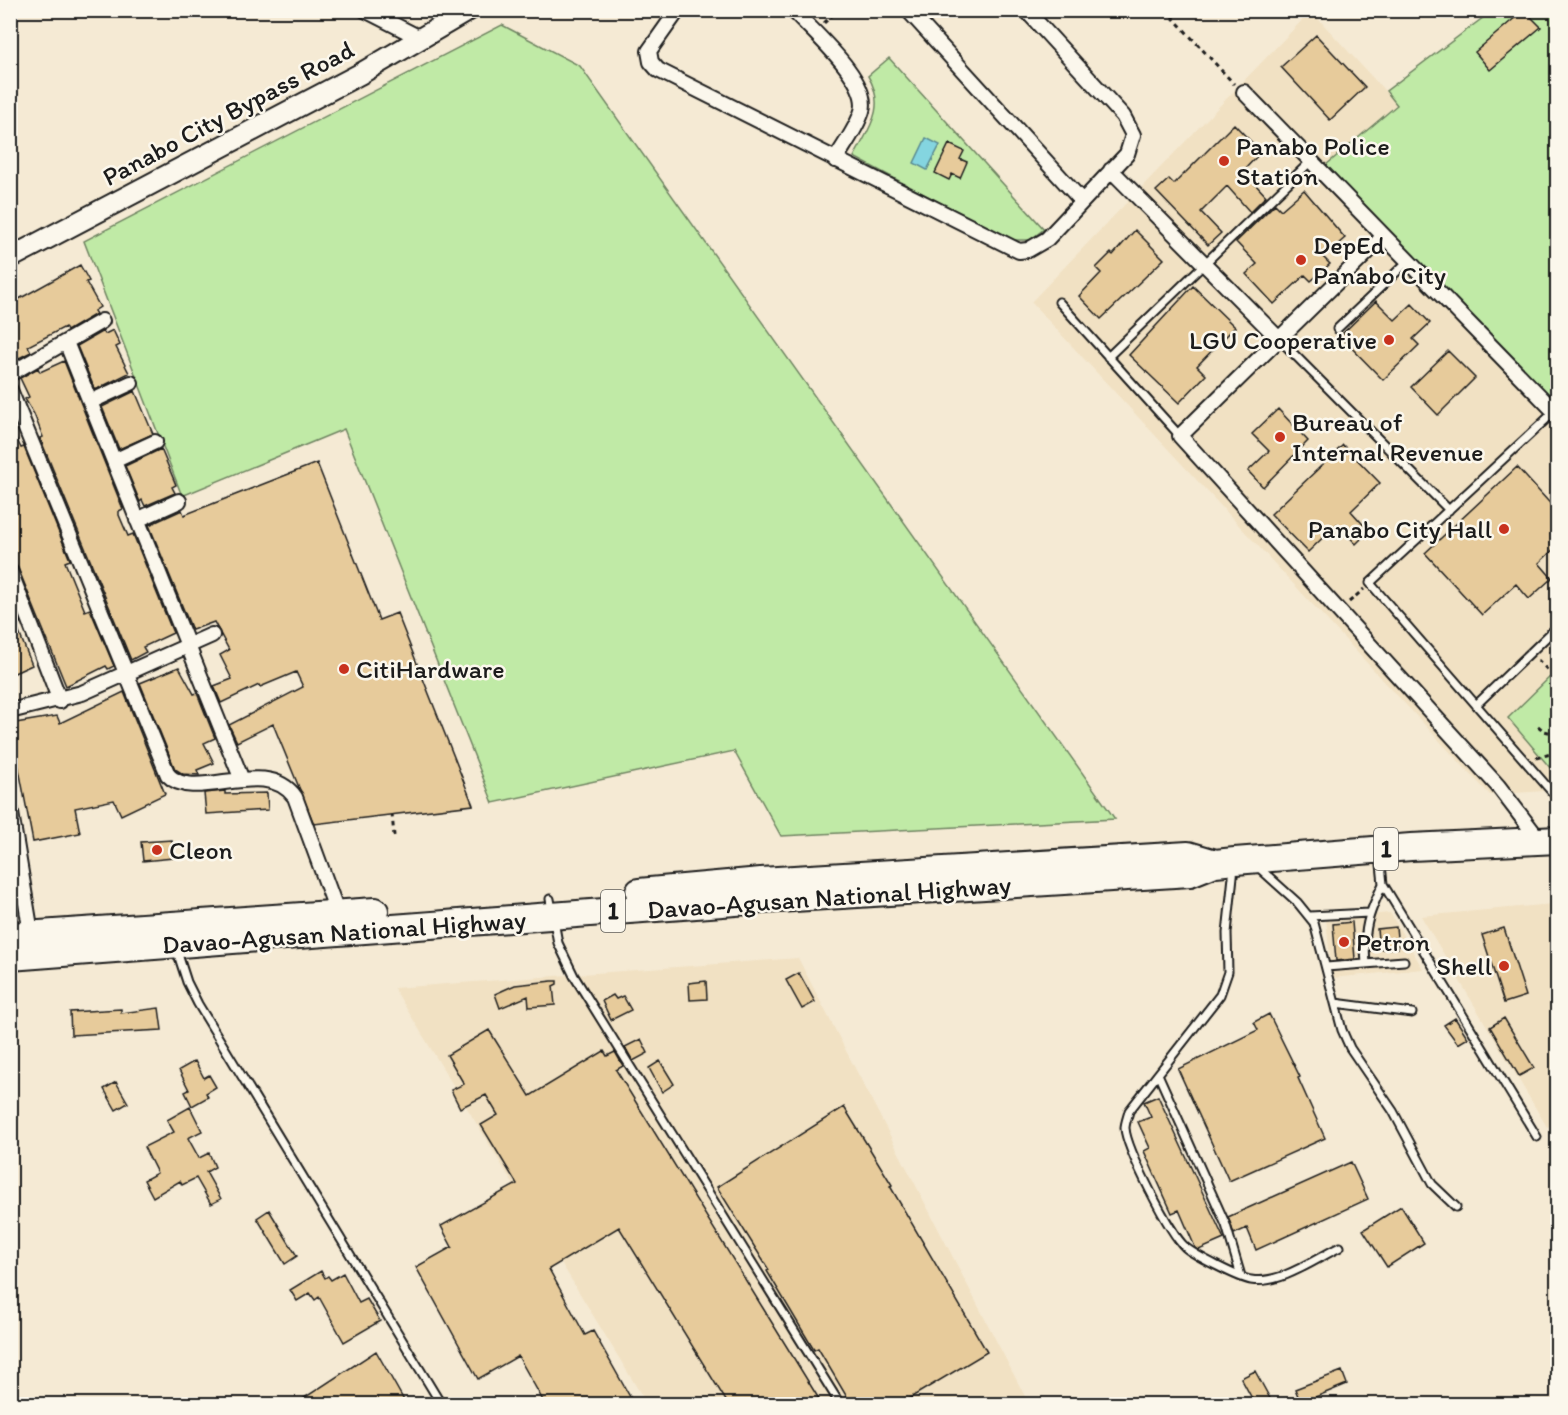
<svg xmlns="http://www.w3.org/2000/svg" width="1568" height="1415" font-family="Itim,sans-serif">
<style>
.built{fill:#f1e1c3}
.green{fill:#c0eaa6;stroke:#6e8361;stroke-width:1.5}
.water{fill:#84d5e0;stroke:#5a8b92;stroke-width:1.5}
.building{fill:#e7cb9b;stroke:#1c1c1c;stroke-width:1.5}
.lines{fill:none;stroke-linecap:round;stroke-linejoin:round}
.lane-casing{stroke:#1c1c1c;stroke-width:11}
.street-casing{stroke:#1c1c1c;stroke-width:18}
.secondary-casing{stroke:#1c1c1c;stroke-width:24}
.highway-casing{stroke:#1c1c1c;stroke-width:30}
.path{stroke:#1c1c1c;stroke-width:3;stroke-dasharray:4.5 4.5;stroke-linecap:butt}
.lane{stroke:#fbf7ec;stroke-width:7}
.street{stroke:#fbf7ec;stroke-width:14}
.secondary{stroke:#fbf7ec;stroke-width:20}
.highway{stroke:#fbf7ec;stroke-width:26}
.poi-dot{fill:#c8321e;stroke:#fbf7ec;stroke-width:2}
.labels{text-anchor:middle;stroke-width:5;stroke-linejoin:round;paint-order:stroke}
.shield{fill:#fbf7ec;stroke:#5f5e5a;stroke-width:1.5}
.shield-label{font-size:24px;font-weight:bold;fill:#1c1c1c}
.street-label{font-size:26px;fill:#1c1c1c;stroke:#fbf7ec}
.poi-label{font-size:26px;fill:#1c1c1c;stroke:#fbf7ec;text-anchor:start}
</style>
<rect width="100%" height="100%" fill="#f5ead4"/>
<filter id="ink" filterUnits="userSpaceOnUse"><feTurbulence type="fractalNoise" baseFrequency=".0167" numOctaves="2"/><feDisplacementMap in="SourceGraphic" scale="12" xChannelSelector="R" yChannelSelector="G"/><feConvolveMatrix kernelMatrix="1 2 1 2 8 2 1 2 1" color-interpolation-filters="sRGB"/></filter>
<g filter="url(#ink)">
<path class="built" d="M1311 11 1397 104 1327 166 1557 404V790L1490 795 1031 302Z
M1553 904 1558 912 1557 1121 1547 1127 1421 916Z
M1390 913 1423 969 1332 978 1326 919Z
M798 958 1029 1404H647L394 988Z"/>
<path class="green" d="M1492 11H1557V404L1326 165 1397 105 1386 91Z
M502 25 580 66 1115 819 781 836 734 751 493 803 344 429 182 496 84 241Z
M889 58 1044 229 1030 240H1010L854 157C869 128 887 108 868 76Z
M1557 670V776L1508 718Z"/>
<path class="water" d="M926 138 940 145 927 170 914 163Z"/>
<path class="building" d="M1524 10 1541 27 1490 70 1475 52Z
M1316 35 1365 87 1330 120 1281 67Z
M1234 124 1261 152 1243 171 1266 196 1250 212 1227 186 1201 212 1221 233 1208 245 1156 191 1169 179 1174 184Z
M949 144 964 151 960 159 967 162 960 178 952 174 949 180 935 173Z
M1304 190 1345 238 1323 257 1330 264 1311 281 1305 275 1274 304 1246 274 1257 264 1236 242 1275 204 1281 210Z
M1135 230 1164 259 1101 319 1079 296 1101 273 1096 268 1111 253 1113 255Z
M80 265 89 281 86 282 100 307 94 311 96 314 67 331 65 327 28 346 31 352 17 359 10 347V304Z
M1193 286 1235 327 1197 366 1206 375 1179 403 1129 355Z
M1376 301 1395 320 1412 304 1430 323 1413 339 1419 345 1383 380 1340 336Z
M113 330 120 345 116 347 129 373 95 390 77 346 103 331 105 334Z
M1448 351 1475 378 1438 415 1411 387Z
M64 361 123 509 119 511V515L128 536 133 534 173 633 143 647 146 652 131 660 40 438 43 437 34 414 25 399 29 397 20 378 38 368 40 372Z
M135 391 153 434 119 449 102 407Z
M1278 409 1308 441 1263 487 1248 471 1269 451 1252 434Z
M10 426 21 448 24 447 70 560 65 562 85 611 90 609 114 666 108 669 106 666 66 686 18 568 10 562V497L15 494 10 485V481L15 479 10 468Z
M1343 445 1380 483 1351 511 1369 531 1356 544 1337 524 1308 552 1271 514Z
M161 449 176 485 172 487 175 493 145 506 142 500 140 502 125 466Z
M317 463 379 620 397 613 473 805 314 824 273 724 237 742 229 725 303 687 296 672 260 687 259 685 221 703 214 686 232 679 220 655 229 650 214 622 192 630 149 525 182 510 184 515Z
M1517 467 1557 511V546L1539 563 1552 578 1529 599 1516 584 1482 615 1425 553Z
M10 597 20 623 16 625 32 665 10 675Z
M179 667 194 694 197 693 215 738 204 743 214 763 197 770 199 775 183 774 175 769 140 683Z
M124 692 165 794 121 815 114 800 75 808 80 833 33 842 14 743 10 744V724L57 716 60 723Z
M225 791V794L267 793 268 810 206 814 204 793Z
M172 840 173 858 143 861 141 842Z
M1352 922 1355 959 1336 961 1333 924Z
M1396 927 1398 948 1379 949 1377 929Z
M1504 928 1526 996 1504 1003 1482 935Z
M799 973 815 1002 802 1009 786 980Z
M552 981H557V984L553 986 555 1005 529 1007 528 996 500 1008 495 994 515 985Z
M706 981 707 999 690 1000 689 983Z
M613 995 616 999 623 996 631 1010 611 1020 602 1001Z
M159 1008 162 1030 71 1035 70 1012 121 1009V1013Z
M1269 1014 1300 1077 1298 1078 1325 1138 1229 1181 1178 1069 1258 1030 1254 1022Z
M1455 1018 1468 1038 1458 1044 1444 1025Z
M1504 1018 1534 1068 1519 1076 1490 1027Z
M489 1030 530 1096 604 1051 607 1056 615 1052 623 1066 616 1070 819 1399 810 1404H728L619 1227 549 1269 585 1335 593 1331 634 1404H545L518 1356 478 1379 416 1267 452 1247 441 1226 517 1184 481 1125 498 1115 486 1095 460 1108 451 1090 464 1084 447 1055Z
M641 1039 648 1053 633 1061 625 1047Z
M195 1061 204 1078 209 1075 216 1087 206 1093 208 1097 192 1106 185 1092 189 1090 179 1070Z
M660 1061 674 1084 662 1092 649 1068Z
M116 1082 128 1103 116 1110 104 1089Z
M1158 1096 1224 1239 1199 1250 1195 1247 1179 1210 1172 1213 1144 1151 1150 1148 1138 1122 1151 1117 1144 1102Z
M190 1107 202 1131 188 1138 199 1158 209 1153 215 1167 206 1172 221 1199 211 1204 196 1178 182 1185 180 1181 153 1197 144 1180 157 1173 144 1147 174 1132 167 1120Z
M844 1107 892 1185 890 1186 987 1352 900 1404H851L818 1348 814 1350 767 1271 769 1270 717 1187Z
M1351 1162 1368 1199 1256 1250 1247 1228 1234 1234 1228 1217Z
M1401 1206 1424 1243 1387 1267 1363 1230Z
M269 1210 297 1256 285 1264 257 1218Z
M321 1271 325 1278 328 1276 331 1280 343 1273 359 1303 367 1299 380 1321 344 1342 319 1297 315 1300 310 1293 297 1301 290 1290Z
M376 1351 406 1404H295Z
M1255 1371 1273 1404H1255L1241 1378Z
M1342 1371 1347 1384 1301 1403 1295 1389Z"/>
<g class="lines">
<g class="lane-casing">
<path id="lane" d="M1059 302 1180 436
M1337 329 1408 261
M1278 338 1449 510
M1108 357 1311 161
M1554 412 1370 583 1558 799
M1476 705 1558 626
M1380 855 1383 884 1537 1137
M1234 867 1227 933 1228 972 1220 995 1129 1111C1128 1116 1125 1123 1125 1128 1126 1148 1170 1234 1185 1247 1194 1255 1239 1278 1251 1280 1280 1285 1315 1259 1340 1247
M1258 867 1297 902 1314 923 1342 1030 1350 1048 1393 1111 1432 1184 1456 1207
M550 899 558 943 574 976 840 1404
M1310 916 1369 913
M176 948 187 982 198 1004 441 1404
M1366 964C1363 929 1368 915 1383 884
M1326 967 1404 961
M1335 1003 1412 1013
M1158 1074 1226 1225 1241 1276"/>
</g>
<g class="street-casing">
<path id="street" d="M365 10 422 39
M678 10 649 51 651 62 658 70 1019 251 1028 250 1047 239 1127 154 1133 135 1123 116 1026 10
M793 10C813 32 871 81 862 111 857 128 844 145 835 160
M908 10 1082 201
M1244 92 1558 415
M1111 170 1278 338
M1384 236 1180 436 1498 786 1540 841
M66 342 242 780
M10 374 102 321
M10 390 168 775C195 804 265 755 295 797L338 914
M90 402 131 383
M114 461 155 442
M137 520 179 501
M10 571 60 701
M10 711 82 693 212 635
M10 807 32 939"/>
</g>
<g class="secondary-casing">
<path id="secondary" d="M10 258 360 74 469 10"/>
</g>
<g class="highway-casing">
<path id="highway" d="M639 892 761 881 1188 855 1215 863
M10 936 375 911
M10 957 762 900 1190 873 1215 863 1235 861 1411 847 1558 840"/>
</g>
<path class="path" d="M1166 10 1234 84
M824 23 838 10
M1349 602 1364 589
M1538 660 1558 681
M1538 726 1544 731 1558 734
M1536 758 1558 752
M392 814 394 836"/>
<use href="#lane" class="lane"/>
<use href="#street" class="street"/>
<use href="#secondary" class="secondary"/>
<use href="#highway" class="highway"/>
</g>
</g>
<g class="poi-dot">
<circle cx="1224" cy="161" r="6"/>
<circle cx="1301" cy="260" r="6"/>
<circle cx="1389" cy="340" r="6"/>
<circle cx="1280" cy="437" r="6"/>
<circle cx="1504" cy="529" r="6"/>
<circle cx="344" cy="669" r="6"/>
<circle cx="157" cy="850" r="6"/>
<circle cx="1344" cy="942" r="6"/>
<circle cx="1504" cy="966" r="6"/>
</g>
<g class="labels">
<g class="shield">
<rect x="1374" y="828" width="24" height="42" rx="4.5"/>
<rect x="601" y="890" width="24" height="42" rx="4.5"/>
</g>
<g class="shield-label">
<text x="1386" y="857">1</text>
<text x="613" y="919">1</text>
</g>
<g class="street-label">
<text transform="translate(228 113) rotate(-28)" y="9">Panabo City Bypass Road</text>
<text transform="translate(829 897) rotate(-4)" y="9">Davao-Agusan National Highway</text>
<text transform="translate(344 932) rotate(-4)" y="9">Davao-Agusan National Highway</text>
</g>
<g class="poi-label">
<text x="1236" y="155">Panabo Police<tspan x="1236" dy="30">Station</tspan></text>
<text x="1313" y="254">DepEd<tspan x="1313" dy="30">Panabo City</tspan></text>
<text x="1377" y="349" text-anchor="end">LGU Cooperative</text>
<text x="1292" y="431">Bureau of<tspan x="1292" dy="30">Internal Revenue</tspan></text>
<text x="1492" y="538" text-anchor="end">Panabo City Hall</text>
<text x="356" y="678">CitiHardware</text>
<text x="169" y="859">Cleon</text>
<text x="1356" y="951">Petron</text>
<text x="1492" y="975" text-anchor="end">Shell</text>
</g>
</g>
<rect width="1568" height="1415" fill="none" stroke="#fbf7ec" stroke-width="36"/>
<rect x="18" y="18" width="1532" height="1379" fill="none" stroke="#1c1c1c" stroke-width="2" filter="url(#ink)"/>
</svg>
